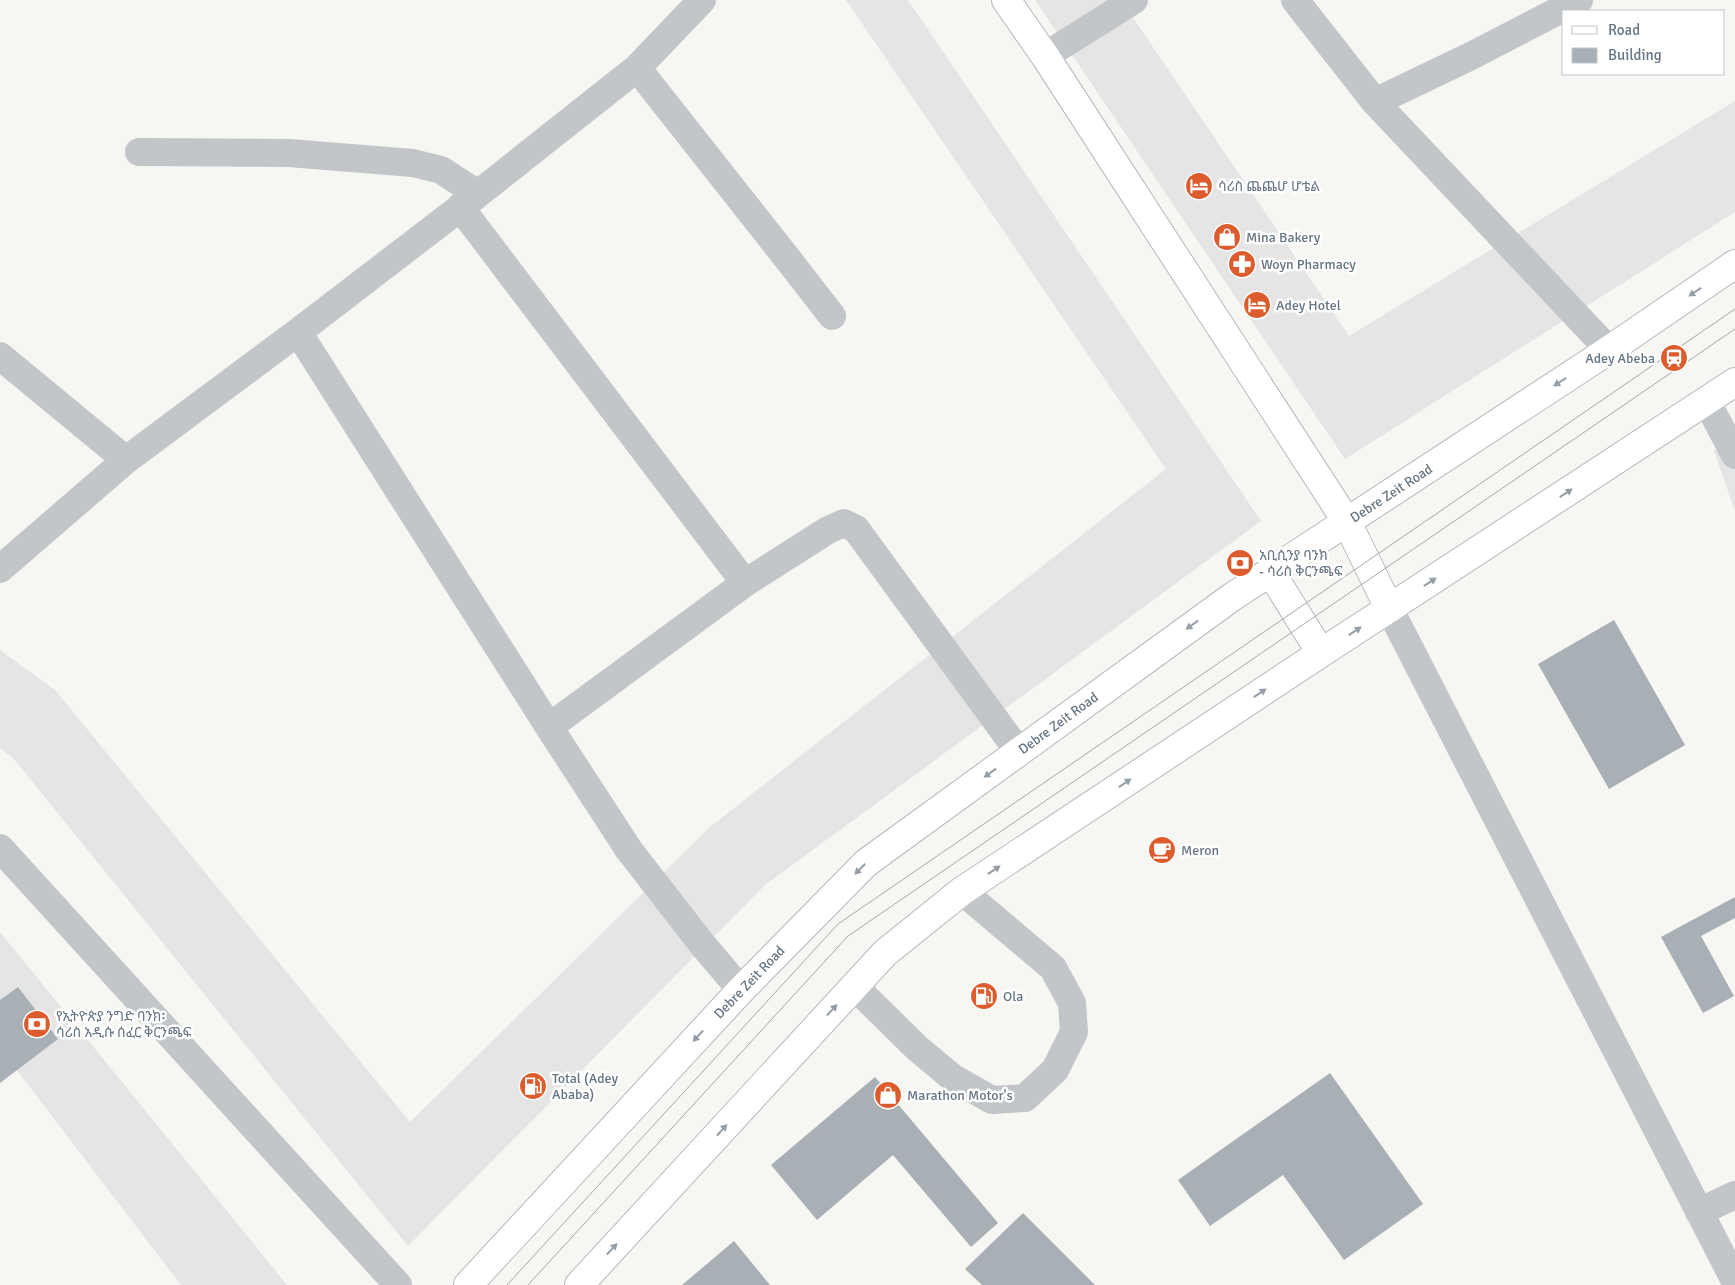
<svg xmlns="http://www.w3.org/2000/svg" width="1735" height="1285" font-family="Signika,'Noto Sans Ethiopic',sans-serif">
<style>
.built{fill:#e4e5e4}
.building{fill:#a9b0b5}
.lines{fill:none;stroke-linecap:round;stroke-linejoin:round}
.major-casing{stroke:#b5b9bd;stroke-width:30}
.minor{stroke:#c2c6c9;stroke-width:28}
.major{stroke:#fff;stroke-width:28}
.tram{stroke:#a3a8ae;stroke-width:1}
.oneway{fill:#949ea8}
.labels{text-anchor:middle;stroke-width:5;stroke-linejoin:round;paint-order:stroke}
.poi-label{font-size:14px;fill:#667583;stroke:#fff;text-anchor:start}
.street-label{font-size:14px;fill:#667583;stroke:#fff}
</style>
<rect width="100%" height="100%" fill="#f6f6f3"/>
<path class="built" d="M846 0H908L1261 521 765 885 408 1246 14 759 0 748V650L55 690 410 1122 710 827 1166 469Z
M1035 0H1121L1349 336 1735 101V212L1345 459Z
M1735 438V511L1714 451Z
M0 932 287 1285H181L0 1048Z"/>
<path class="building" d="M1614 620 1685 745 1609 789 1538 664Z
M1735 897V918L1701 936 1734 996 1703 1013 1661 937Z
M18 987 58 1039 0 1083V1000Z
M1330 1073 1423 1204 1344 1260 1283 1175 1210 1226 1178 1180Z
M875 1077 998 1223 971 1247 893 1155 817 1220 771 1165Z
M1023 1213 1095 1285H982L965 1269Z
M734 1241 770 1285H682Z"/>
<g class="lines">
<g class="major-casing">
<path id="major" d="M1006 0 1045 56 1347 522 1389 608
M1270 571 1321 653
M468 1285 741 990 866 863 1232 597 1609 350 1735 264
M579 1285 885 953 962 891 1321 653 1735 382"/>
</g>
<path class="minor" d="M1295 0 1375 102 1609 350
M1045 56 1134 0
M637 68 787 258 832 316
M1375 102 1471 56 1579 0
M139 152 289 153 413 163 441 170 478 194
M460 207 745 583
M298 332 549 727 745 583 828 530 844 523 856 529 1019 752
M0 356 126 460
M1707 402 1735 455
M0 569 126 460 298 332 478 194 637 68 702 0
M1389 608 1735 1281
M549 727 629 850 702 944 741 990
M0 848 398 1285
M854 986 917 1048 953 1078 992 1100 1025 1098 1055 1070 1074 1032 1072 1003 1053 968 962 891
M1699 1212 1735 1195"/>
<use href="#major" class="major"/>
<path class="tram" d="M507 1285 838 924 1735 309
M528 1285 848 936 1735 329"/>
</g>
<defs><path id="oneway-solid" d="M-6-.8H1V-3.2L6.5 0L1 3.2V.8H-6Z" transform="scale(1.25)"/></defs>
<g class="oneway">
<use href="#oneway-solid" transform="translate(1695 292) rotate(146)"/>
<use href="#oneway-solid" transform="translate(1560 382) rotate(147)"/>
<use href="#oneway-solid" transform="translate(1566 493) rotate(-33)"/>
<use href="#oneway-solid" transform="translate(1430 582) rotate(-33)"/>
<use href="#oneway-solid" transform="translate(1192 625) rotate(144)"/>
<use href="#oneway-solid" transform="translate(1355 631) rotate(-33)"/>
<use href="#oneway-solid" transform="translate(1260 693) rotate(-34)"/>
<use href="#oneway-solid" transform="translate(990 773) rotate(144)"/>
<use href="#oneway-solid" transform="translate(1125 783) rotate(-34)"/>
<use href="#oneway-solid" transform="translate(860 869) rotate(135)"/>
<use href="#oneway-solid" transform="translate(994 870) rotate(-34)"/>
<use href="#oneway-solid" transform="translate(832 1010) rotate(-47)"/>
<use href="#oneway-solid" transform="translate(698 1036) rotate(133)"/>
<use href="#oneway-solid" transform="translate(722 1130) rotate(-47)"/>
<use href="#oneway-solid" transform="translate(612 1249) rotate(-47)"/>
</g>
<defs>
<g id="hotel-disc" transform="scale(1.4375)"><circle r="9.5" fill="#dd5c2d" stroke="#fff"/><path d="M-6-4.5h1.5V1H6V5H4.5V3h-9V5H-6ZM-4 0a1.8 1.8 0 1 1 3.6 0ZM.5 0V-2.5h3Q6-2.5 6 0Z" fill="#fff"/></g>
<g id="shop-disc" transform="scale(1.4375)"><circle r="9.5" fill="#dd5c2d" stroke="#fff"/><path d="M-5-2.5h2.3a2.7 3.5 0 0 1 5.4 0H5L5.5 6h-11ZM-1.5-2.5h3a1.5 2.3 0 0 0-3 0Z" fill="#fff"/></g>
<g id="pharmacy-disc" transform="scale(1.4375)"><circle r="9.5" fill="#dd5c2d" stroke="#fff"/><path d="M-2-6h4v4h4v4h-4v4h-4v-4h-4v-4h4Z" fill="#fff"/></g>
<g id="station-disc" transform="scale(1.4375)"><circle r="9.5" fill="#dd5c2d" stroke="#fff"/><path d="M-3-6H3Q5-6 5-4V2Q5 4 3 4L4.5 6H3L1.5 4h-3L-3 6H-4.5L-3 4Q-5 4-5 2V-4Q-5-6-3-6ZM-3.5-4v3h7v-3ZM-3.5 1v1.5H-2V1ZM2 1v1.5H3.5V1Z" fill="#fff"/></g>
<g id="bank-disc" transform="scale(1.4375)"><circle r="9.5" fill="#dd5c2d" stroke="#fff"/><path d="M-6-4H6V4H-6ZM0-2.3a2.3 2.3 0 1 0 0 4.6a2.3 2.3 0 1 0 0-4.6Z" fill="#fff"/></g>
<g id="cafe-disc" transform="scale(1.4375)"><circle r="9.5" fill="#dd5c2d" stroke="#fff"/><path d="M-5.5-4.5H6V0H3Q3 3.5 0 3.5H-2.5Q-5.5 3.5-5.5 0ZM3-3.2v2h1.7v-2ZM-6 4.5H4V6H-6Z" fill="#fff"/></g>
<g id="fuel-disc" transform="scale(1.4375)"><circle r="9.5" fill="#dd5c2d" stroke="#fff"/><path d="M-5.5-6h7V0h2V4h1.3V-2.5L3-4.5l.8-.8L6-3V5H2.5V1h-1V6h-7ZM-4.2-4.7v3.2H.2V-4.7Z" fill="#fff"/></g>
</defs>
<g fill-rule="evenodd">
<use href="#hotel-disc" x="1199" y="186"/>
<use href="#shop-disc" x="1227" y="237"/>
<use href="#pharmacy-disc" x="1242" y="264"/>
<use href="#hotel-disc" x="1257" y="305"/>
<use href="#station-disc" x="1674" y="358"/>
<use href="#bank-disc" x="1240" y="563"/>
<use href="#cafe-disc" x="1162" y="850"/>
<use href="#fuel-disc" x="984" y="996"/>
<use href="#bank-disc" x="37" y="1024"/>
<use href="#fuel-disc" x="533" y="1086"/>
<use href="#shop-disc" x="888" y="1095"/>
</g>
<g class="labels">
<g class="poi-label">
<text x="1218" y="191">ሳሪስ ጨጨሆ ሆቴል</text>
<text x="1246" y="242">Mina Bakery</text>
<text x="1261" y="269">Woyn Pharmacy</text>
<text x="1276" y="310">Adey Hotel</text>
<text x="1655" y="363" text-anchor="end">Adey Abeba</text>
<text x="1259" y="560">አቢሲንያ ባንክ<tspan x="1259" dy="16">- ሳሪስ ቅርንጫፍ</tspan></text>
<text x="1181" y="855">Meron</text>
<text x="1003" y="1001">Ola</text>
<text x="56" y="1021">የኢትዮጵያ ንግድ ባንክ፡<tspan x="56" dy="16">ሳሪስ አዲሱ ሰፈር ቅርንጫፍ</tspan></text>
<text x="552" y="1083">Total (Adey<tspan x="552" dy="16">Ababa)</tspan></text>
<text x="907" y="1100">Marathon Motor's</text>
</g>
<g class="street-label">
<text transform="translate(1391 493) rotate(-33)" y="5">Debre Zeit Road</text>
<text transform="translate(1058 723) rotate(-36)" y="5">Debre Zeit Road</text>
<text transform="translate(749 982) rotate(-46)" y="5">Debre Zeit Road</text>
</g>
</g>
<rect x="1562" y="10" width="162" height="65" fill="#ffffff" stroke="#c2c8cd"/>
<rect x="1572" y="26" width="25" height="8" fill="#ffffff" stroke="#c2c8cd"/>
<text x="1608" y="35" font-size="15" fill="#667583">Road</text>
<rect x="1572" y="48" width="25" height="15" fill="#a9b0b5" stroke="#c2c8cd"/>
<text x="1608" y="60" font-size="15" fill="#667583">Building</text>
</svg>
